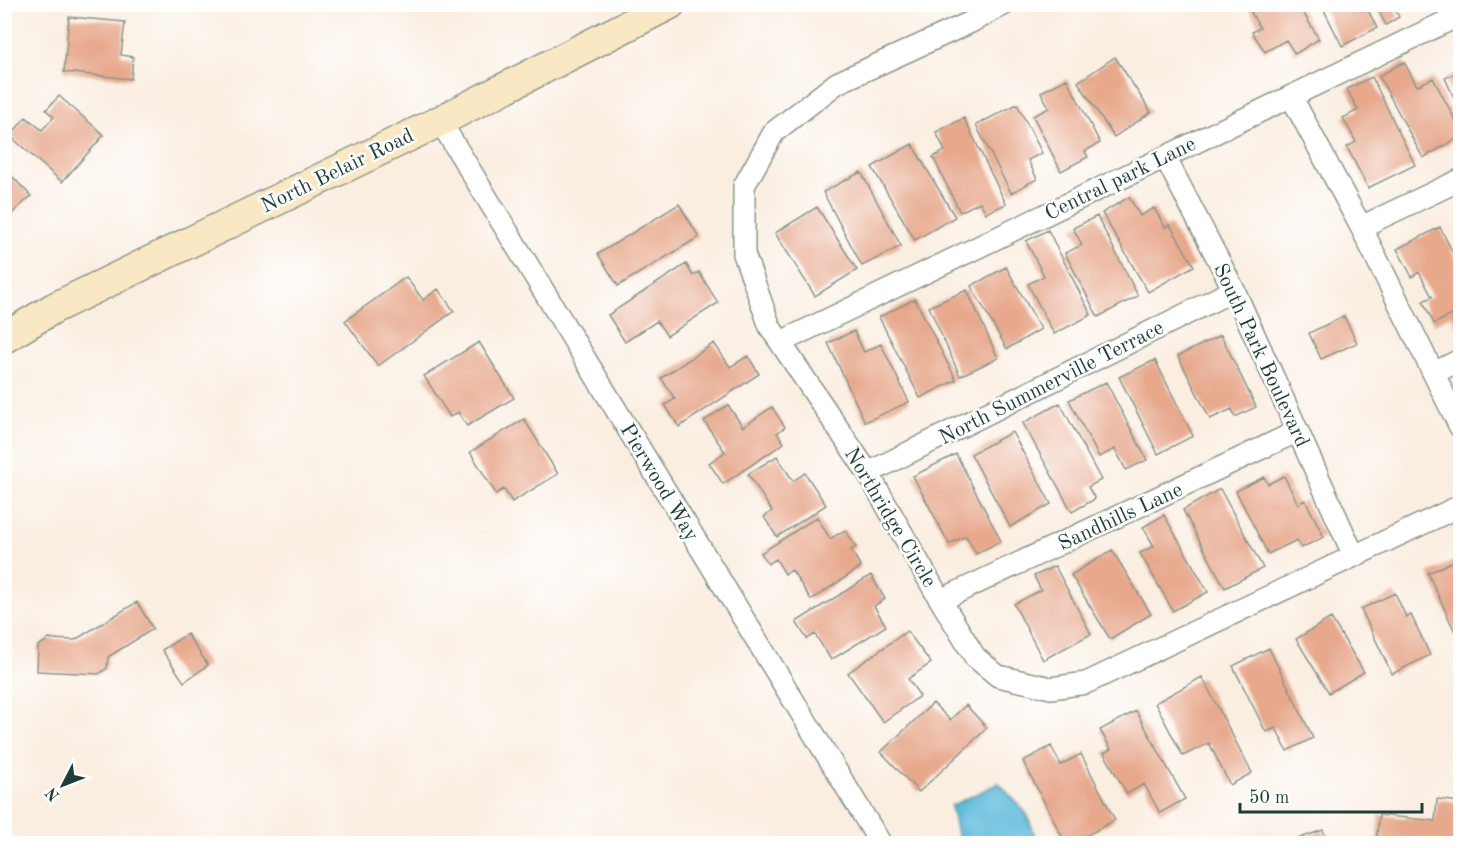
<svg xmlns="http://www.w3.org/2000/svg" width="1465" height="848" font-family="'Old Standard TT',serif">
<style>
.water{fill:#5ebbdc;stroke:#3e7c88;stroke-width:1.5}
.building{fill:#e7a88c}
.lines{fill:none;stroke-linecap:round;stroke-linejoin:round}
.street-casing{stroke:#8c968a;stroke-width:24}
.secondary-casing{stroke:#8c968a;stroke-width:33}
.street{stroke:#fff;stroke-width:21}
.secondary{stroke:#fae7c3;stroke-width:30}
.labels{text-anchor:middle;stroke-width:5;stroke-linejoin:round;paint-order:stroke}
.street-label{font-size:21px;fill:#1f3d34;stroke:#fff}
</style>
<rect width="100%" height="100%" fill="#fff"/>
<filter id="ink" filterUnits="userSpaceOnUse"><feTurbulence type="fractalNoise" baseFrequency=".0167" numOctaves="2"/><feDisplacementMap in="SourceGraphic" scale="12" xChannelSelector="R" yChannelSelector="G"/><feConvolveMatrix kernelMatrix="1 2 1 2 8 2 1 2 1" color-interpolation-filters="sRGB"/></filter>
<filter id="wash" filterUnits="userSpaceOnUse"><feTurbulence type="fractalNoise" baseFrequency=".008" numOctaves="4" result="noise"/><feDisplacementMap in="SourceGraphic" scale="24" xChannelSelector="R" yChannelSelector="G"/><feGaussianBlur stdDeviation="1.35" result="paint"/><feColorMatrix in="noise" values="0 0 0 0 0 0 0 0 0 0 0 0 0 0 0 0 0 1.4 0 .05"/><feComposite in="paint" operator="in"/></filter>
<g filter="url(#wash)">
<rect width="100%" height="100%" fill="#faeee1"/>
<path class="water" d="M999 783 1026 813 1038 843H959L951 806Z"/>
<g id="blocks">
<path class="building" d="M1246 4H1298L1319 39 1295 54 1286 40 1265 52 1252 32 1260 28Z
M1321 4H1365L1377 28 1342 46Z
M1375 4H1392L1399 17 1386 25Z
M69 17 125 22 121 55 133 57 131 79 64 72Z
M1115 57 1151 112 1114 137 1078 82Z
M1404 62 1417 86 1433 78 1460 129V137L1423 158 1379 76Z
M1460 71V111L1445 78Z
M1372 77 1415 165 1368 188 1347 147 1356 142 1343 118 1358 110 1347 89Z
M1067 79 1100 143 1085 151 1088 157 1061 171 1033 116 1049 108 1041 92Z
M59 96 104 135 62 182 10 136 26 117 42 130 54 117 46 110Z
M1017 104 1042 153 1028 160 1037 179 1011 193 976 125Z
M964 118 1006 204 986 213 980 202 960 212 933 157 945 151 936 132Z
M912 144 955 217 915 240 872 167Z
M4 168 31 196 4 221Z
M861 172 901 246 862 266 823 192Z
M1129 197 1140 216 1154 208 1165 227 1170 225 1194 266 1148 292 1102 213Z
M679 204 699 237 618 286 598 254Z
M817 207 857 270 815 296 775 233Z
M1097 216 1138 296 1098 317 1065 253 1082 245 1073 228Z
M1440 227 1460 267V327L1458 328 1451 315 1434 324 1423 301 1432 297 1419 272 1412 277 1397 249Z
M1048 230 1091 315 1054 334 1028 284 1044 276 1026 241Z
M686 264 693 276 699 272 718 303 667 336 657 321 625 342 608 315Z
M1006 267 1041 329 1007 349 971 286Z
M406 277 423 300 438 289 454 311 378 366 345 321Z
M967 290 998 358 960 376 929 307Z
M915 299 956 380 920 398 879 317Z
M1344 316 1357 343 1321 359 1309 333Z
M854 331 864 352 881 344 909 402 865 422 828 343Z
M1221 335 1256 407 1235 417 1232 409 1210 419 1178 356Z
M479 342 514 398 467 426 458 412 450 417 424 376Z
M714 343 730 367 748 356 759 374 679 427 665 405 675 399 661 378Z
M1155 360 1193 436 1158 454 1119 377Z
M1106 382 1147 460 1126 470 1115 449 1099 457 1069 400Z
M1060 403 1101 480 1088 487 1095 499 1072 512 1023 423Z
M728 405 743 427 772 407 785 427 777 433 784 443 723 484 709 463 725 452 704 421Z
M524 419 558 474 512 502 504 489 496 494 470 452Z
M1012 432 1051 504 1010 527 971 454Z
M956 454 1001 541 976 554 966 536 949 544 913 476Z
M777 456 793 481 805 473 826 505 777 537 764 517 772 511 748 474Z
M1284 476 1298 504 1305 500 1324 537 1301 548 1297 540 1268 554 1236 491 1264 477 1268 484Z
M1220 489 1263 568 1225 588 1183 510Z
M1164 515 1208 592 1173 611 1140 553 1154 546 1143 527Z
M817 517 830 539 845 530 856 547 851 550 861 567 811 600 792 570 785 574 776 559 768 564 761 553Z
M1112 550 1151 614 1110 639 1071 575Z
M1460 558V629L1455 632 1428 573Z
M1055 566 1091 634 1043 660 1014 604 1041 590 1034 576Z
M871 575 885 599 874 606 886 626 831 660 815 634 807 639 796 622Z
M1395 593 1406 617 1411 615 1430 655 1392 674 1361 609Z
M137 602 153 629 108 657 107 668 99 674 37 671 38 646 49 639 75 640Z
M1331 618 1364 672 1329 693 1296 639Z
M907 631 931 663 908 679 920 696 883 722 848 673Z
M187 634 208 665 184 682 162 650Z
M1269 648 1313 738 1287 751 1276 728 1266 732 1233 666Z
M1202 677 1252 773 1230 785 1209 743 1183 756 1155 703Z
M933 703 950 720 966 705 987 728 919 792 881 752Z
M1136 711 1185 799 1160 813 1144 784 1127 794 1104 753 1111 749 1100 730Z
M1051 746 1061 765 1081 754 1115 820 1071 844H1066L1023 761Z
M1437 799 1460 802V844H1376L1379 815 1435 821Z
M1323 830 1328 844H1285V843Z"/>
</g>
</g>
<g filter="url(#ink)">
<use href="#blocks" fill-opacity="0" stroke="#8c968a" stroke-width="1.5"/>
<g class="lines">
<g class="street-casing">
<path id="street" d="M1005 4 971 22 837 83 774 132 744 186V254L770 327 868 473 935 591 975 657 998 676 1051 688 1086 683 1460 506
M1291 96 1361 227 1460 427
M440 121 881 844
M1165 157 1234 290 1354 556
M1361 227 1460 180
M781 342 1460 15
M1434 373 1460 360
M868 473 1234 290
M941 600 1298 431"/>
</g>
<g class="secondary-casing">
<path id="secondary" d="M4 338 54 308 440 121 670 4"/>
</g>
<use href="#street" class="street"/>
<use href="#secondary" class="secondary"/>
</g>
</g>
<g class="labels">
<g class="street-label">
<text transform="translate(337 170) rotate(-26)" y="7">North Belair Road</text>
<text transform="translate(1120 178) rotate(-26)" y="7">Central park Lane</text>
<text transform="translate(1262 355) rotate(65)" y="7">South Park Boulevard</text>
<text transform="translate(1051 382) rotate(-27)" y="7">North Summerville Terrace</text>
<text transform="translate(660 482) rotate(59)" y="7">Pierwood Way</text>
<text transform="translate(1120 516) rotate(-25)" y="7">Sandhills Lane</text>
<text transform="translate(891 517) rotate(59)" y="7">Northridge Circle</text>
</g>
</g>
<rect width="1465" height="848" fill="none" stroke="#fff" stroke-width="24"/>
<g transform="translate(63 785) rotate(228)" stroke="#ffffff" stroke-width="4.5" paint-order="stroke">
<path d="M0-4.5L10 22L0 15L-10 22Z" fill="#1f3d34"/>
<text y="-9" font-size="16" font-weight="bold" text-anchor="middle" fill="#1f3d34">N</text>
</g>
<path d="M1240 803v9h182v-9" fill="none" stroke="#1f3d34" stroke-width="3"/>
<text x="1249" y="803" font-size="18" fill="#1f3d34" stroke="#ffffff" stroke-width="4.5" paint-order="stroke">50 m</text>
</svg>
